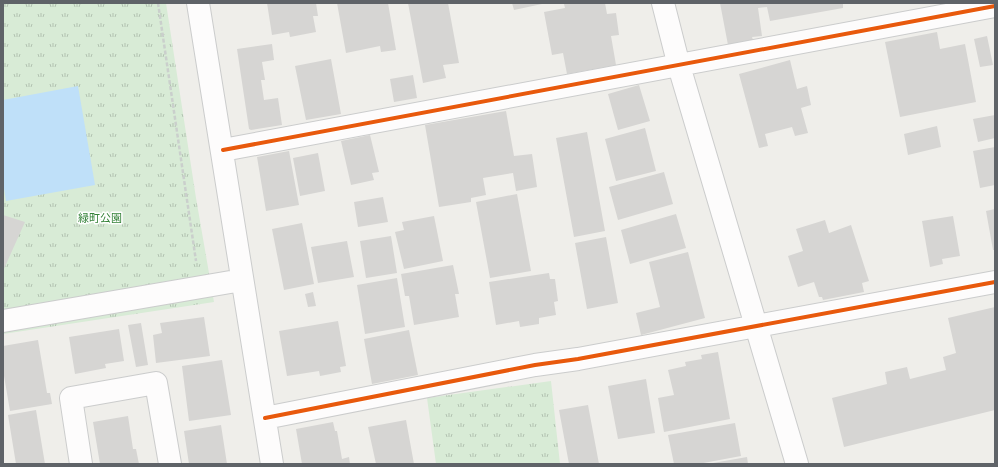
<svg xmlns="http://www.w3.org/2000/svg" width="998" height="467" font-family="Rubik,'Noto Sans JP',sans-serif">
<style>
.park{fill:url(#park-tufts)}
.water{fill:#bfe0f9}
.building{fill:#d6d5d3}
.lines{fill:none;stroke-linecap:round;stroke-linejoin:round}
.minor-casing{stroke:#cbcccc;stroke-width:24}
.path{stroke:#cacfcc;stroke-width:2.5;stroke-dasharray:4 2;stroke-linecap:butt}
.minor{stroke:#fdfcfc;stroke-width:22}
.cycleway-casing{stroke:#fff;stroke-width:6}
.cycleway{stroke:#e8590c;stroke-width:4}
.labels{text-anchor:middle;stroke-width:3;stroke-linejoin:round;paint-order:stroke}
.park-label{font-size:11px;fill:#348238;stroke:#fff}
</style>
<defs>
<pattern id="park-tufts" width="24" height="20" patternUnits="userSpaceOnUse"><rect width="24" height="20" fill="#d8ebd6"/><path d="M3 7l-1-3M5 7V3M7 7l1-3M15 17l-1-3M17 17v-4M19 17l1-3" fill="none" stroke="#b2c2b1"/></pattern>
</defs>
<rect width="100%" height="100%" fill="#efeeea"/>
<path class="park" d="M3 3H166L196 198 214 302 3 334Z
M551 381 560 464H436L427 398Z"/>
<path class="water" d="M78 86 95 185 6 201 3 182V100Z"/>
<path class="building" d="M267 3H316L318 16H313L316 32 290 37 289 32 272 35Z
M337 3H388L396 50 381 52 380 46 346 53Z
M408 3H448L459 63 443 65 446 78 423 83Z
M512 3H542V4L514 10Z
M572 3H605L607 14 616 13 619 35 611 36 616 65 567 74 563 53 552 55 544 12 565 8 564 4Z
M720 3H843V8L770 21 767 7 758 8 762 36 752 37 753 40 728 45Z
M937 32 940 49 965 44 976 102 900 117 885 42Z
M987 36 993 65 980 67 974 39Z
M272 44 274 60 262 62 265 80H261L264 100 278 98 282 125 251 130 249 129 237 49Z
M331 59 341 114 306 120 295 66Z
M790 60 797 89 807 86 811 105 801 108 808 133 795 136 792 127 765 134 768 146 759 148 739 74Z
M413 75 417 98 394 102 390 79Z
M639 85 650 121 618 130 608 94Z
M506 111 514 156 532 154 537 187 516 191 513 173 483 178 486 195 471 198V202L439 207 425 125Z
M995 115V138L978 142 973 119Z
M937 126 941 147 908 155 904 134Z
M645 128 656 171 616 181 605 139Z
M587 132 605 231 574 237 556 138Z
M370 135 379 172 372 173 374 180 351 185 341 141Z
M995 147V185L980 188 973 151Z
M289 151 299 205 266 211 257 157Z
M318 153 325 191 300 196 293 158Z
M664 172 673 204 618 220 609 187Z
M517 194 531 271 490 278 476 202Z
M383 197 388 222 358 227 354 202Z
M995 209V250H993L986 211Z
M676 214 686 248 630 264 621 230Z
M3 215 25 222 3 271Z
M434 216 443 261 404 269 395 232 404 230 402 222Z
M953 216 960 256 942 259 943 264 930 267 922 221Z
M825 220 829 233 851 225 869 281 862 283 864 292 823 300 822 297H819L814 282 798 287 788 256 803 251 796 229Z
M302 223 314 284 284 290 272 229Z
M391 236 397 273 366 278 360 241Z
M606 237 618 303 587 309 575 243Z
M347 241 354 277 318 283 311 247Z
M688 252 705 318 641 335 636 313 660 307 649 262Z
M453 265 459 294H455L459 317 414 325 409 296H405L401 274Z
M549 273 550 279H555L558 301 554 302 556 315 539 318V324L520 327 519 321 496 325 489 282Z
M397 278 405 327 365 334 357 285Z
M313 292 316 306 308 307 305 294Z
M995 307V410L844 447 832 398 887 384 885 372 907 367 910 379 946 370 943 357 956 353 948 318Z
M204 317 210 356 156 363 153 335 162 333 160 323Z
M338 321 346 366 340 367 341 372 320 376 319 371 287 376 279 331Z
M141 323 148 365 136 367 128 325Z
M119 329 124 361 105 364 106 368 75 374 69 337Z
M409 330 418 375 372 384 364 339Z
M38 340 47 393H50L52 404 10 411 3 370V346Z
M718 352 730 419 664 432 658 398 674 395 668 370 686 366 685 362 702 359 701 355Z
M222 360 231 415 189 421 182 366Z
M646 379 655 433 618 439 608 386Z
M588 405 599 464H569L559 410Z
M36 410 45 464H16L8 415Z
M128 416 133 449H136L139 464H100L93 422Z
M406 420 414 464H376L368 427Z
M333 422 335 431H337L342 459 349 457 350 464H302L296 429Z
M735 423 741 456 698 464H674L668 435Z
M221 425 227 464H189L184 431Z
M747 457 748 464H713V463Z"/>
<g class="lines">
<g class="minor-casing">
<path id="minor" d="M198 3 272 464
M663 3 679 66 797 464
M223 150 995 6
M3 321 242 280
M265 418 535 365 578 359 995 282
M81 464 71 398 156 383 170 464"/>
</g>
<path class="path" d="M158 3 196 261"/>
<use href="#minor" class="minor"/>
<g class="cycleway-casing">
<path id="cycleway" d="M223 150 995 6
M265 418 535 365 578 359 995 282"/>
</g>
<use href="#cycleway" class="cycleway"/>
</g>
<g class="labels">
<g class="park-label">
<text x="100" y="222">緑町公園</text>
</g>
</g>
<rect width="998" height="467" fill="none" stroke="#5f6368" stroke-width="8"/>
</svg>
